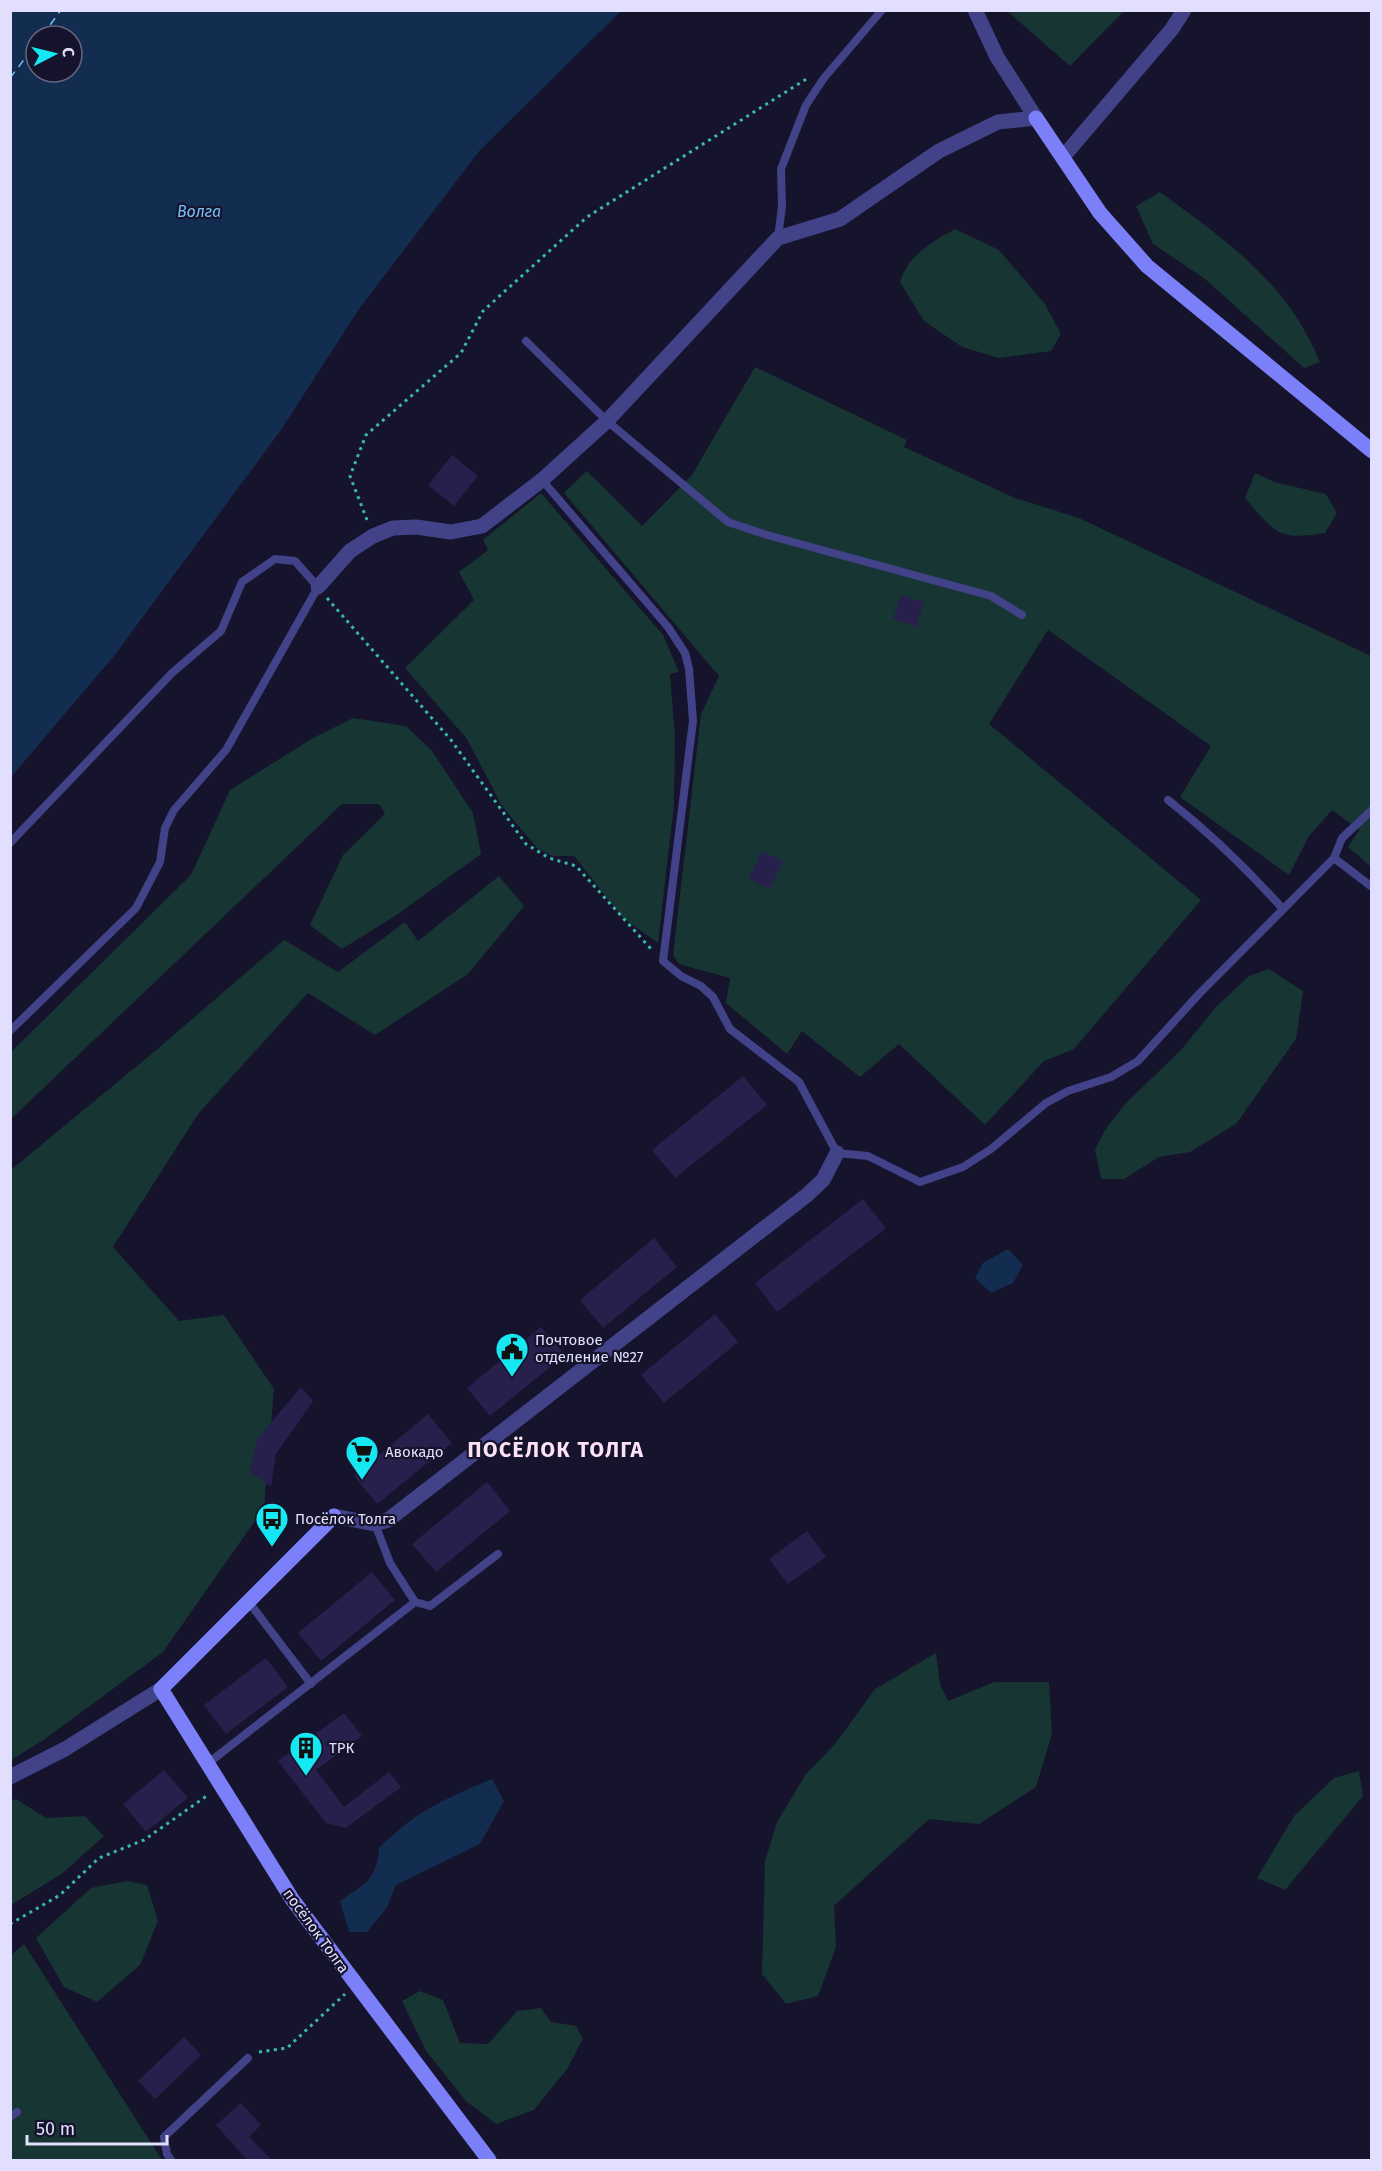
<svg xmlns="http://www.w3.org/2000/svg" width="1382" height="2171" font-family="'Fira Sans',sans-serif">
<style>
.green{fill:#163533}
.water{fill:#122d50;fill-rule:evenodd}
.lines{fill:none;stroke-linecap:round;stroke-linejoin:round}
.ferry{stroke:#73c1f8;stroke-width:1.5;stroke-dasharray:8 6;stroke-linecap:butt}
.building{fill:#27204c}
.path{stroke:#38b9ab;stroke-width:3;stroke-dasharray:3 4.5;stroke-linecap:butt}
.lane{stroke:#414288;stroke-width:8}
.street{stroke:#414288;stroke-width:15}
.secondary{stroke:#7b7ff8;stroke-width:15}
.labels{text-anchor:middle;stroke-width:4.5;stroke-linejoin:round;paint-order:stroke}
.poi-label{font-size:15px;fill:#e1dffd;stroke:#16132c;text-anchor:start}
.street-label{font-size:15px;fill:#e1dffd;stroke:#16132c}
.water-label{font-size:16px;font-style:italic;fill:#73c1f8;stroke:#16132c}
.district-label{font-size:21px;font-weight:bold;letter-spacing:1.5px;fill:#fde1f5;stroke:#16132c}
</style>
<rect width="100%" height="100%" fill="#16132c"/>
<path class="green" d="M1007 11H1124L1070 66Z
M1160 192C1227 241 1287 282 1320 362L1304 368 1205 279 1153 244 1136 206Z
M955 229 999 250 1045 304 1061 334 1051 351 999 358 962 347 924 321 900 282C908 255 932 242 955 229Z
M755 367 907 440 904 447 1015 498 1079 518 1371 656V867L1348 847 1359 830 1332 810 1309 836 1289 875 1180 797 1211 746 1048 630 989 724 1201 900 1074 1049 1044 1061 985 1125 899 1044 860 1077 802 1031 787 1054 726 1003 730 978 679 964 673 955 701 714 719 676 564 493 587 471 642 526 692 475Z
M1255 473 1274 482 1326 494 1337 513 1325 533C1277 541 1275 532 1245 498Z
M541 493 663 635 679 672 670 674 675 735 674 805 658 943 623 918 574 856H553L538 849 502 806 467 739 405 668 474 600 459 572 488 550 483 540Z
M353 718 406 726 432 751 473 813 481 854 395 916 342 949 310 925 343 855 385 814 379 804H342L11 1119V1052L191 875 230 790 313 738Z
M499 876 524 906 468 974 375 1035 308 993 198 1114 113 1247 179 1321 224 1315 274 1389 264 1508 163 1652 45 1739 11 1760V1170L155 1051 284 940 338 972 405 922 418 941Z
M1269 969 1303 991 1296 1039 1236 1124 1190 1152 1159 1157 1124 1179H1101L1095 1150 1105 1130 1124 1105 1180 1051 1217 1006 1249 976Z
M936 1653 940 1684 948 1701 994 1682H1049L1052 1734 1036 1787 979 1824 929 1819 834 1906 836 1947 818 1996 786 2004 762 1974 765 1861 777 1822 806 1774 835 1744 875 1689Z
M1359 1771 1363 1796 1285 1890 1257 1878 1294 1816 1334 1778Z
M16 1799 46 1818 85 1816 104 1836 63 1873 11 1905 10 1801Z
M127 1881 147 1885 158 1921 140 1965 97 2002 64 1987 36 1938 91 1888Z
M24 1944 162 2160H11V1955Z
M420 1991 443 2000 460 2043 488 2044 517 2011 541 2008 551 2022 576 2026 583 2039 567 2069 534 2110 496 2124 466 2101 426 2051 402 2001Z"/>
<path class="water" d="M11 10 621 11 480 150 359 309 281 430 114 656 11 777ZM36 36H72V72H36Z
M1008 1249 1023 1265 1013 1283 991 1293 975 1278 983 1263Z
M492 1779 504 1801 480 1844 396 1885 387 1907 367 1932H349L340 1901C365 1884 377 1879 379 1848 414 1812 446 1798 492 1779Z"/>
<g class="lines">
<path class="ferry" d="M42 36 61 10
M10 78 36 44"/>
</g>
<path class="building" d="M452 455 478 476 454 506 428 485Z
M901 595 924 602 916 627 893 619Z
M762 851 783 861 770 889 749 879Z
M743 1076 767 1105 675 1178 652 1150Z
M863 1199 886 1228 777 1312 755 1283Z
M654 1238 677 1267 603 1328 580 1300Z
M715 1314 738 1342 664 1403 641 1375Z
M541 1327 565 1355 490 1416 467 1388Z
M301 1387 313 1401 276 1454 271 1487 250 1472 257 1439Z
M428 1414 452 1443 377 1504 354 1476Z
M487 1482 510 1511 436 1572 412 1544Z
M807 1531 826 1557 788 1584 769 1559Z
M372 1572 395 1600 321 1661 298 1633Z
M266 1658 288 1687 226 1734 204 1705Z
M344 1713 362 1736 316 1770 344 1807 389 1772 401 1787 346 1828 326 1823 278 1761Z
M164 1770 188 1798 146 1832 123 1804Z
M184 2037 201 2055 155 2099 138 2081Z
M241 2103 261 2125 249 2137 272 2160H247L216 2125Z"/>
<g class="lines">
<path class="path" d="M367 520 350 476 366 435 461 353 483 311 587 217 808 78
M327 598 451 740 526 844 549 858 576 866 652 950
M10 1924 60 1895 99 1858 144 1840 208 1795
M259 2052 287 2048 345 1994"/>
<path class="lane" d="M778 238 782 206 781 169 806 105 824 78 882 10
M526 341 607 421 728 522 767 535 991 596 1022 615
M542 480 668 627 685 653 689 669 693 721 663 961 681 976 701 986 713 997 730 1029 799 1082 837 1153 868 1156 920 1182 963 1167 991 1149 1046 1103 1068 1091 1111 1077 1138 1061 1199 994 1334 858 1342 838 1372 810
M1168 800C1210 833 1246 868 1282 908
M10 843 172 673 221 631 242 582 275 559 295 561 318 587 226 750 174 810 165 828 160 862 136 908 10 1031
M1334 858 1372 887
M375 1524 390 1563 415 1602 430 1606 498 1554
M248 1601 311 1684
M207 1764 415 1602
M10 2117 17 2112
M171 2160 167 2154 164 2137 248 2058"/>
<path class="street" d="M1063 157 1172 29 1184 10
M318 587 350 551 373 536 393 528 416 527 451 532 482 526 542 480 607 421 778 238 840 219 939 151 998 122 1036 118 997 57 975 10
M334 1516 375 1524 388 1520 807 1195 823 1180 837 1153
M10 1777 65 1749 161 1689"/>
<path class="secondary" d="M1036 118 1100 213 1147 266 1372 451
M334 1516 161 1689 292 1899 489 2160"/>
</g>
<defs>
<g id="civic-pin" transform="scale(1.725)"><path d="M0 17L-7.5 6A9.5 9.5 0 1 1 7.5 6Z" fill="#16e8f3" stroke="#16132c"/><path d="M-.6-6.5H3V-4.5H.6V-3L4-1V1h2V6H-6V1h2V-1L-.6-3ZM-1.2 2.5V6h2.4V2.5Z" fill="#111"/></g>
<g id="supermarket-pin" transform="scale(1.725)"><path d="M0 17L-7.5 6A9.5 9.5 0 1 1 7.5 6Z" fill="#16e8f3" stroke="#16132c"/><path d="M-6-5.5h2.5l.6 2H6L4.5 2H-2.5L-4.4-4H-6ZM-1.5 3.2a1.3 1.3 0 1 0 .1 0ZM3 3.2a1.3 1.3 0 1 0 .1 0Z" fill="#111"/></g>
<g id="bus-pin" transform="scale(1.725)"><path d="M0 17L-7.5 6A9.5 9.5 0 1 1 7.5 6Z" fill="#16e8f3" stroke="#16132c"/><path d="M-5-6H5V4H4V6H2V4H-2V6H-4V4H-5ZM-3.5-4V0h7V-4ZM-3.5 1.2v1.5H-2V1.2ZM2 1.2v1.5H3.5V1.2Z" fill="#111"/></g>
<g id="building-pin" transform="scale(1.725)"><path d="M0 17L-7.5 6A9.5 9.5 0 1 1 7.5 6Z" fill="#16e8f3" stroke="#16132c"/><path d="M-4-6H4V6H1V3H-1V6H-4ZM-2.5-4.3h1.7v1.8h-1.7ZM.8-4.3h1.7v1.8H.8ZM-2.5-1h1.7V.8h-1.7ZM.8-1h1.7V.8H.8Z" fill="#111"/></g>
</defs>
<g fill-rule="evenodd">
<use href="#civic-pin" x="512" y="1349"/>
<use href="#supermarket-pin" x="362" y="1452"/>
<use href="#bus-pin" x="272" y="1519"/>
<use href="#building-pin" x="306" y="1748"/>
</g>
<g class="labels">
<g class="poi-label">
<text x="535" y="1345">Почтовое<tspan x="535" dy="17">отделение №27</tspan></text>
<text x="385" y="1457">Авокадо</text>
<text x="295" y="1524">Посёлок Толга</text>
<text x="329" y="1753">ТРК</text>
</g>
<g class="street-label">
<text transform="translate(316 1931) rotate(54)" y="5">посёлок Толга</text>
</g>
<g class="water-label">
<text x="199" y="217">Волга</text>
</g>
<g class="district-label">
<text x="556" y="1457">ПОСЁЛОК ТОЛГА</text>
</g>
</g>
<rect width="1382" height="2171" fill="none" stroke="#e1dffd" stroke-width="24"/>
<g transform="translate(54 54) rotate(83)"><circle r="28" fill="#16132c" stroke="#676580" stroke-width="1.5"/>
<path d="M0-4.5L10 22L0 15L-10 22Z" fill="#16e8f3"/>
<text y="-9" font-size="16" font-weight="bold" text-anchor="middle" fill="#e1dffd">С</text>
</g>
<path d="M27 2135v9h140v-9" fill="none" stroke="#e1dffd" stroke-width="3"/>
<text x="36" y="2135" font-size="18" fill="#e1dffd" stroke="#16132c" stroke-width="4.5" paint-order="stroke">50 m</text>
</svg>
